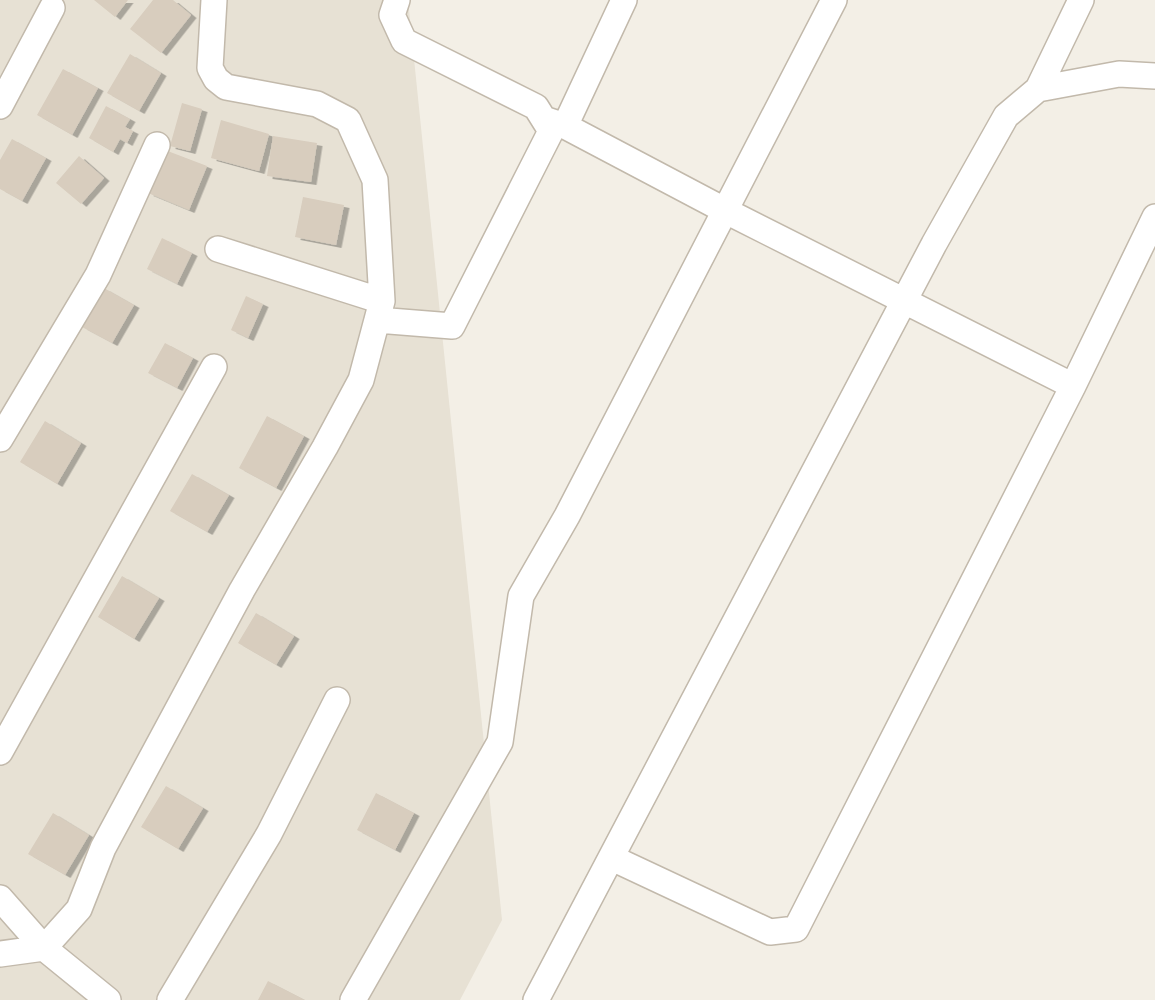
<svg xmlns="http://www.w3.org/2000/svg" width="1155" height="1000" font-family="'Source Sans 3',sans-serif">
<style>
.residential{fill:#e7e1d4}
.building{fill:#d8cdbe;filter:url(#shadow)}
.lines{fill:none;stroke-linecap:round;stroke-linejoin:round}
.minor-casing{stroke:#c2b9ab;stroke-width:28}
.minor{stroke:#fff;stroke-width:25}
</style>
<defs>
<filter id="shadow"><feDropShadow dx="5.5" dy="3" stdDeviation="0" flood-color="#0004"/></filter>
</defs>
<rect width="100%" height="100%" fill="#f3efe6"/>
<path class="residential" d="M0 0H408L502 920 460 1000H0Z"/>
<path class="building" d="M94 0H128L115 17Z
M153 0H173L191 15 161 53 130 29Z
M130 54 161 73 139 111 107 93Z
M63 69 98 88 72 135 37 115Z
M182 103 202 109 190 151 170 146Z
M106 106 130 119 125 127 133 131 127 143 120 139 113 152 89 138Z
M221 120 269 134 259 171 211 158Z
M273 136 317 143 311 182 267 176Z
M12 139 46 158 22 201 0 189V160Z
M165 150 207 166 189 210 148 193Z
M79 156 104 178 81 204 56 183Z
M303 197 344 205 336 245 295 237Z
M162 238 192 253 177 284 147 269Z
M104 288 134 305 112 343 82 327Z
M246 296 263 304 248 338 231 330Z
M165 343 193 358 177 388 148 373Z
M267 416 304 436 276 488 239 468Z
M45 421 81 443 57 484 20 462Z
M192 474 229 495 207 532 170 511Z
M122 576 159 598 134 639 98 617Z
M256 613 294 636 276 665 238 643Z
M166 786 203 808 178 849 141 827Z
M376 793 414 813 395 850 357 830Z
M53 813 89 835 65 875 28 854Z
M268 981 305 1000H258Z"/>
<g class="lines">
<g class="minor-casing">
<path id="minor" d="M1038 89 1081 0
M0 106 52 8
M544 119 565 126 726 211 1073 386 1155 217
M565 126 624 0
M218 249 382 301
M377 320 452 326 551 131 536 107 404 41 392 15 397 0
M0 439 98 275 157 145
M0 752 214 367
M612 858 770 932 796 929 1073 386
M0 898 44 948 108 1000
M0 954 44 948 79 909 103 848 242 590 325 447 361 380 382 301 375 180 348 120 317 104 226 87 216 79 210 68 214 0
M170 1000 269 834 337 700
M353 1000 500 742 521 596 567 516 834 0
M536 1000 934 244 1006 116 1038 89 1119 74 1155 76"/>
</g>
<use href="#minor" class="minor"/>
</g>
</svg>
